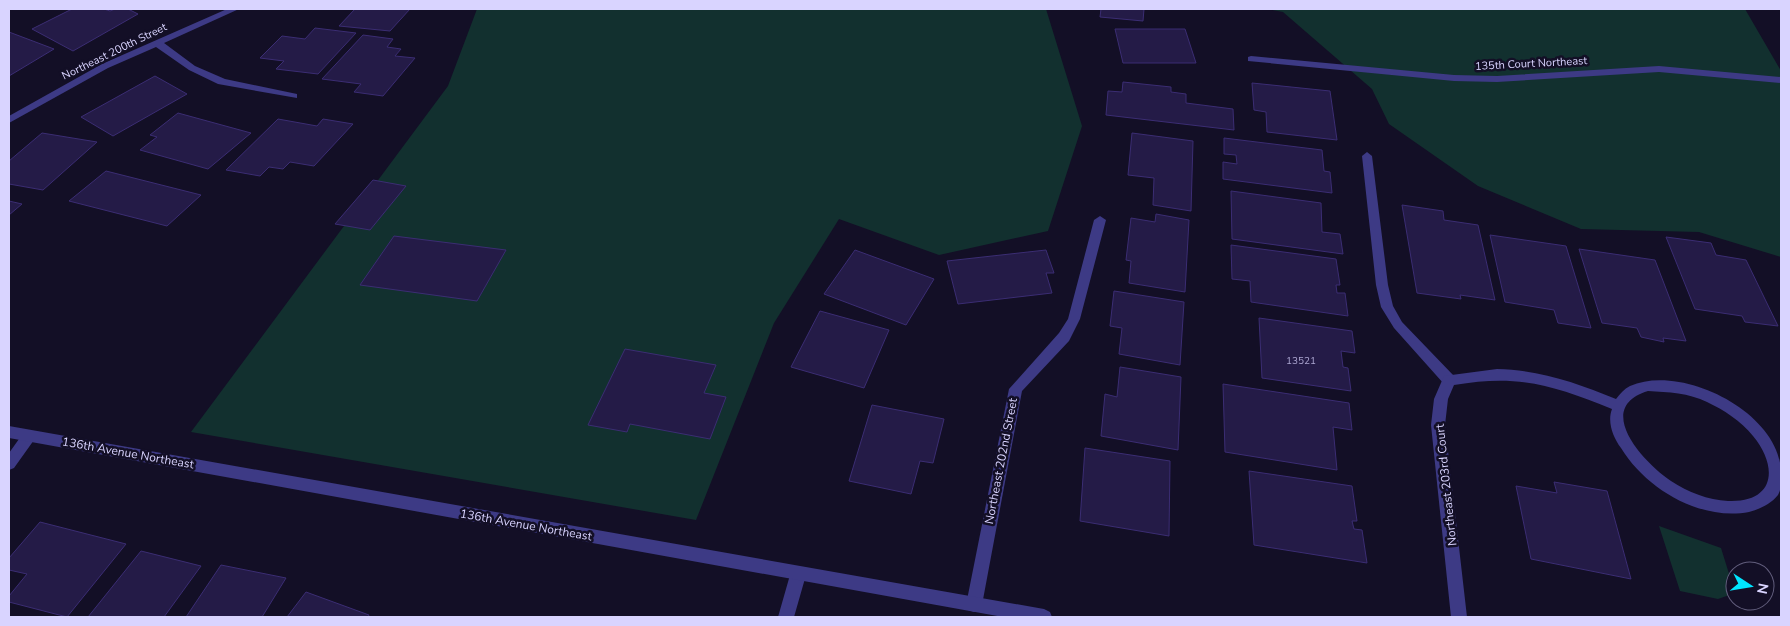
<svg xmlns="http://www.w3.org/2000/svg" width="1790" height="626" font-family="'Nunito Sans',sans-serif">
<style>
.green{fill:#12302f}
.building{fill:#241b47;stroke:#3b2d73}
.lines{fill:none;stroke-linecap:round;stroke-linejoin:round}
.service{fill:#3d3a85;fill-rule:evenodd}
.minor{fill:#3d3a85;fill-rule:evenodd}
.tertiary{fill:#3d3a85;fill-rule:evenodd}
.labels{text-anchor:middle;stroke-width:5;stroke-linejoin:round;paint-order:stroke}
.number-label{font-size:10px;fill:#aca6d1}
.far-street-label{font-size:11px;fill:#d9d4ff;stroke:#130f26}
.street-label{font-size:12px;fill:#d9d4ff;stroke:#130f26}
</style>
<rect width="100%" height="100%" fill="#130f26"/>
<path class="green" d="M477 9H1046L1082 126 1048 231 939 255 839 219 774 323 696 520 191 432 448 86Z
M1267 9H1745L1781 71V257L1699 232 1581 229 1478 186 1389 124 1372 89 1283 12Z
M1659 526 1721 548 1735 593 1718 599 1680 591Z"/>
<path class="building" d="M72 9H104L110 11 115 9H128L138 14 73 51 32 29Z
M355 9H410L390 31 339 26Z
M1101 9H1144L1143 21 1100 17Z
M315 28 356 33 318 74 276 69 284 61 260 58 282 36 305 39Z
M1115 29H1185L1196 63H1123Z
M9 32 54 49 9 76Z
M363 35 393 39 387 47 401 49 395 56 415 58 383 96 354 92 361 84 322 79Z
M155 76 187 94 113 136 81 117Z
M1123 82 1171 87V92L1186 94V103L1233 109 1234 130 1106 115 1108 91 1122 92Z
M1252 83 1330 91 1337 140 1267 132 1266 112 1254 110Z
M178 113 251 133 208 169 140 150 157 137 150 135Z
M278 119 317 126 323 119 353 124 314 166 290 162 283 169 269 167 260 176 226 170Z
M42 133 97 142 43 190 9 184V161Z
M1132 133 1193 141 1191 211 1153 205 1154 178 1128 175Z
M1224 138 1322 150 1324 171 1330 172 1332 193 1223 179V162L1237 164 1236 155 1224 154Z
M106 171 201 195 167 226 69 201Z
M373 180 406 186 370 230 335 224Z
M1231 191 1321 203 1322 232 1340 234 1343 254 1232 239Z
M9 201 22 204 9 215Z
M1402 205 1443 211 1444 220 1478 225 1495 300 1460 295 1461 299 1417 293Z
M1156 214 1189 220 1185 292 1129 283 1131 261 1126 260 1131 218 1155 222Z
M1490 235 1566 246 1591 328 1558 323 1554 310 1505 302Z
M394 236 506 250 477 301 360 285Z
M1666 237 1711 243 1716 255 1746 260 1778 326 1745 322 1742 316 1695 309Z
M1231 245 1336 259 1340 285H1336L1337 293H1345L1348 316 1251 302 1250 281 1232 279Z
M1579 249 1655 260 1686 341 1663 338 1664 342 1641 337 1637 328 1602 323Z
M855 250 934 279 906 325 824 294Z
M1046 250 1054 273H1046L1052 293 958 304 947 261Z
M1114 291 1184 302 1180 365 1119 354 1122 328 1110 326Z
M820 311 889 330 864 388 791 367Z
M1259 318 1352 331 1355 353 1341 351 1343 367 1348 368 1351 391 1262 378Z
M625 349 716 365 704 393 726 397 710 439 630 424 627 432 588 425Z
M1120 367 1181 377 1178 450 1101 436 1105 394 1117 397Z
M1223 384 1349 403 1352 430 1333 427 1337 470 1225 452Z
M872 405 944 419 933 463 920 461 911 494 849 481Z
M1085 448 1170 461 1169 536 1080 521Z
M1249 471 1352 486 1357 521H1352L1354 529 1362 530 1367 563 1254 545Z
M1554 482 1607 491 1631 579 1531 559 1516 486 1557 493Z
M40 522 126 544 67 617 9 602V596L27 574 9 570V558Z
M141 551 201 566 164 617H88Z
M221 565 286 578 262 617H186Z
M306 592 369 615 368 617H287Z"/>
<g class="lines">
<path class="service" d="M1251 56 1454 75 1497 76 1659 66 1781 77V83L1659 72 1497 82 1454 81 1248 61V57Z
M1367 152 1372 156 1388 285 1393 306 1402 322 1454 376 1456 380 1454 384 1449 385 1444 384 1394 328 1381 307 1376 285 1362 156Z"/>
<path class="minor" d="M227 9H239L164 43 195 66 225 79 297 94V98L218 84 189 70 156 47 108 68 9 123V116L102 64Z
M1100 216 1106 220 1080 319 1069 341 1022 391 982 605 980 610 974 612 968 610 966 605 1009 389 1059 333 1068 319 1094 220Z
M1497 369C1539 370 1577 383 1616 399 1620 394 1624 389 1630 386 1682 363 1781 413 1781 473 1781 481 1782 488 1778 495 1771 504 1760 509 1749 512 1700 521 1646 489 1621 448 1613 437 1607 422 1612 409 1553 385 1518 374 1454 385L1448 399 1445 425 1467 617H1451L1431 425 1434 399 1444 376ZM1648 391C1668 392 1689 393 1707 402 1724 410 1741 421 1753 436 1778 466 1776 503 1728 501 1708 500 1688 492 1671 481 1645 464 1592 408 1648 391Z
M29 430 34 432 36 436 34 440 14 468 9 470V453L24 432Z
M798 568 803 570 806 575 794 617H778L790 575 793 570Z"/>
<path class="tertiary" d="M9 426 1044 609 1050 612 1052 617H1003L9 438Z"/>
</g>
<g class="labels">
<g class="number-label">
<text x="1301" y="364">13521</text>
</g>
<g class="far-street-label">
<text transform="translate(114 51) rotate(-26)" y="4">Northeast 200th Street</text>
<text transform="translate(1531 63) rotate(-3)" y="4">135th Court Northeast</text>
</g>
<g class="street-label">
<text transform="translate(128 453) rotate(10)" y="4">136th Avenue Northeast</text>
<text transform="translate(1001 461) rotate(-79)" y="4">Northeast 202nd Street</text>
<text transform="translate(1446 485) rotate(-96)" y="4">Northeast 203rd Court</text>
<text transform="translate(526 525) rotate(10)" y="4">136th Avenue Northeast</text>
</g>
</g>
<rect width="1790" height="626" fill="none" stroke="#d9d4ff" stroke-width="20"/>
<g transform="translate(1750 586) rotate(102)"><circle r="24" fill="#130f26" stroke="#625e7d"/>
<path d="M0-4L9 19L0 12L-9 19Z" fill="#00e5ff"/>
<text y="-8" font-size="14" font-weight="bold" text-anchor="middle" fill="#d9d4ff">N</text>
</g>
</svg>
